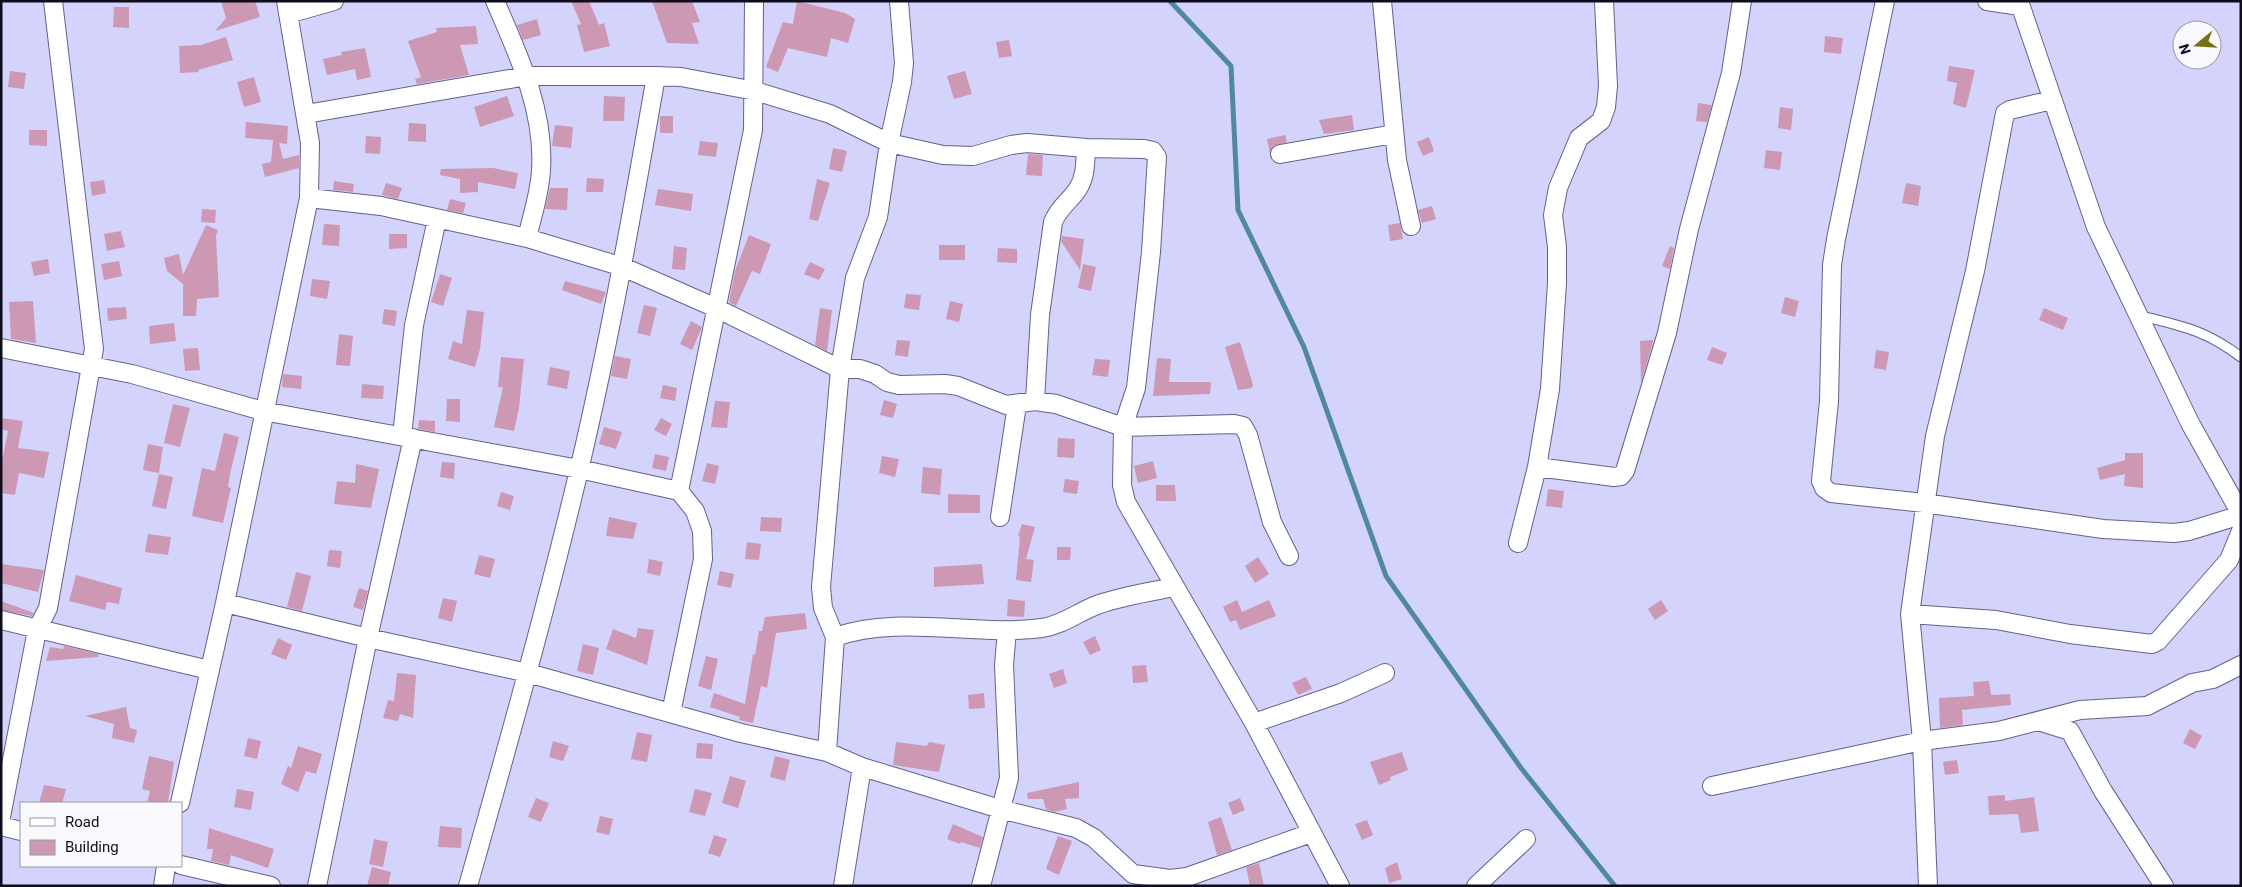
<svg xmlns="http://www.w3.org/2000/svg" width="2242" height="887" font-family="Roboto,sans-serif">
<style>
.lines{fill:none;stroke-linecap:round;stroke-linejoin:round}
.stream{stroke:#5088a4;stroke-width:5}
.building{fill:#cc98b3}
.service-casing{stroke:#64618e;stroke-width:11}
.minor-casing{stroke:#64618e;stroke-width:20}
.service{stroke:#fff;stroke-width:9}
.minor{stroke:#fff;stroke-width:18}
</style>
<rect width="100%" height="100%" fill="#d4d3fc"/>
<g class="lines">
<path class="stream" d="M1170 1 1231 66 1238 210 1304 347 1386 576 1521 768 1615 886"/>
</g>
<path class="building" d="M221 1H255L260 17 215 31 226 18Z
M571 1H589L599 25 604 23 610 46 584 52 577 25 581 24Z
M652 1H692L700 22 692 23 699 44 667 43Z
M797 1 845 13 855 19 848 43 831 38 827 57 788 48 778 72 766 67 783 22 793 24Z
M114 7H129V28L113 27Z
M537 19 541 35 523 40 517 25Z
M476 26 478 44 460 45 469 75 417 84 415 79 421 77 408 41 437 32 436 28Z
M1825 36 1843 38 1841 54 1824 52Z
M226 37 233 60 198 70 199 72 180 73 179 46 201 45Z
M1009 40 1012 56 999 58 996 42Z
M365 48 371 77 357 80 355 69 327 75 323 59 342 55 341 52Z
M1949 66 1975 70 1966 108 1953 104 1957 83 1947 81Z
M10 71 26 73 24 89 8 87Z
M965 71 972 94 954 99 947 76Z
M254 77 261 102 244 107 237 82Z
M507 96 514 116 480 127 474 107Z
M604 96 625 97 624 121H603Z
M1698 103 1712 105 1707 122 1696 121Z
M1780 107 1793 109 1791 130 1778 128Z
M1352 115 1354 130 1324 134 1319 120Z
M660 116H673V133H660Z
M246 122 288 126 287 144 279 143 283 159 299 155V168L265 177 262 164 271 162 273 140 245 138Z
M409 123 426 124V142L408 141Z
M555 125 573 127 571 148 552 146Z
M29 130H47V146L29 145Z
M1285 135 1287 142 1274 146 1270 153 1267 139Z
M366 136 381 137 380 154 365 153Z
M1429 137 1434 151 1423 156 1417 142Z
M700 141 718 143 716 157 698 155Z
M833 148 847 151 842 172 829 169Z
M1766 150 1782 152 1780 170 1764 168Z
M1028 154 1043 155 1042 176 1026 175Z
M493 168 518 173 515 189 478 182V192L460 193V179L440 175 441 169Z
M587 178 604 179 603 192H586Z
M817 179 830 183 818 221 809 219Z
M104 180 106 193 92 196 90 182Z
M334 181 354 184 353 192 333 190Z
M386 183 402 188 398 199 382 195Z
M1906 183 1921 186 1918 206 1902 203Z
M550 188H568L567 210 545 209Z
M658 189 693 194 691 211 655 205Z
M450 199 466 203 463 213 447 210Z
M1432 206 1436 219 1422 223 1418 210Z
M202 209 216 210 215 223 201 222Z
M1400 223 1403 239 1390 241 1388 225Z
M324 224 340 225 339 246 322 245Z
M206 225 218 230 216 235 219 297 197 299 196 316H183V284L167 271 164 258 179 254 183 275Z
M121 231 125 247 107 251 104 234Z
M389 234H407V248L389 249Z
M749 235 771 244 760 274 752 271 736 306 729 302 735 271Z
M1062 236 1084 239 1080 270 1061 241Z
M939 245H965V260H939Z
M674 246 687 248 685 270 672 269Z
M1670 246 1674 248 1670 269 1662 266Z
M998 248 1017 249V263L997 262Z
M48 259 50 273 34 276 31 262Z
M119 261 122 276 104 280 101 264Z
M810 262 825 269 819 280 804 274Z
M1083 264 1096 267 1091 291 1078 288Z
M440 274 452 278 443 306 431 302Z
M312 279 330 281 327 299 310 296Z
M565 281 606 292 601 304 562 290Z
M906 294 921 295 919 310 904 308Z
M1785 297 1799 301 1795 317 1781 313Z
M33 301 36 343 11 339 9 302Z
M950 301 963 304 959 322 946 319Z
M644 305 657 308 650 336 637 333Z
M126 307 127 319 108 321 107 308Z
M820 308 832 310 827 351 815 345Z
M2044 308 2068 318 2063 330 2039 320Z
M384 309 397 311 395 326 382 324Z
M467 310 484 312 480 349 475 367 448 359 453 341 462 344Z
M691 321 702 327 692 350 680 344Z
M174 323 176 341 150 344 149 326Z
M339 334 353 336 350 366 336 365Z
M897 340 910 341 908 357 895 355Z
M1653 340V342L1641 383 1640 341Z
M1240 342 1253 385 1252 388 1238 390 1225 347Z
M1712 347 1727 353 1722 365 1707 360Z
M198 348 200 370 185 371 183 349Z
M1876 350 1889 352 1886 370 1874 368Z
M615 356 631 359 627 379 611 376Z
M501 357 524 359 519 408 514 431 494 427 503 387H498Z
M1157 358 1171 359 1169 382H1211L1210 394 1153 396Z
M1095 359 1110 360 1108 377 1092 375Z
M550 367 570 371 567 389 547 385Z
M283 374 302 376 301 389 282 387Z
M362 384 384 386 383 399 361 398Z
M663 385 677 388 675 401 660 398Z
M447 399H460V422L446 421Z
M884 400 897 404 893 418 880 415Z
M715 401 730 402 727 428 711 427Z
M173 404 190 408 180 447 164 443Z
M1 418 23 421 18 448 49 452 44 478 19 473 15 495 1 493V457H3L8 431 1 429Z
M661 418 672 424 666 436 654 430Z
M419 420 435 421V432L418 429Z
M604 427 622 432 616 449 599 444Z
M224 433 239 437 230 474 228 487 231 488 223 523 192 516 202 468 215 471Z
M1058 438 1075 439 1074 458 1057 457Z
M148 444 163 447 159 473 143 470Z
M2125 453H2143V488L2124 486 2125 474 2100 480 2097 468 2125 460Z
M655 454 669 457 666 471 652 468Z
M882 456 899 459 895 477 879 473Z
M1153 461 1157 478 1138 483 1134 466Z
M442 462 455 463 454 479 440 477Z
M707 463 719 466 715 484 702 481Z
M356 464 379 469 371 508 334 504 337 481 355 483Z
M923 467 942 469 940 495 921 493Z
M159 474 173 477 166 509 152 506Z
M1065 479 1079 481 1077 494 1063 492Z
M1156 485H1175L1176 501H1156Z
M1548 489 1564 491 1562 508 1546 506Z
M501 492 514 496 510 510 497 506Z
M948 494 980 495V513H948Z
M609 517 637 523 633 539 606 536Z
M761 517 782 518 781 532 760 531Z
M1022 524 1035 527 1026 559 1034 560 1031 582 1016 580 1020 537 1018 536Z
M148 534 171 537 168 555 145 552Z
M747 542 761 544 759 560 745 559Z
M1057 547H1071L1070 560H1057Z
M329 550 342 551 340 568 327 566Z
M479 555 495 559 490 578 474 574Z
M1258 557 1269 574 1255 583 1245 566Z
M649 559 663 562 660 576 647 573Z
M1 564 44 570 38 592 1 583Z
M982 564 984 584 934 587V567Z
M720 571 734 574 731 588 717 585Z
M296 572 311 576 302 611 287 607Z
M76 575 122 588 119 604 107 602 105 610 69 601Z
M359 588 368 591 363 610 353 607Z
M443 598 457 601 452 622 438 618Z
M1008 599 1025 601 1024 617 1007 616Z
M1237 600 1242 612 1269 600 1276 616 1240 630 1236 620 1230 622 1223 607Z
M1661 600 1668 611 1655 620 1648 609Z
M1 601 34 613 32 616 1 610Z
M805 613 807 629 776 633 767 688 761 686 753 723 739 720 740 717 710 707 714 693 745 704 753 654 755 655 759 631H762L765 617Z
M638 628 654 630 647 665 606 649 613 629 636 638Z
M1095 636 1101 650 1090 655 1083 642Z
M278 638 292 645 286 660 271 654Z
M583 644 599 648 593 675 577 671Z
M64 646 99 654 98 657 46 661 50 647 63 649Z
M706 656 718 659 711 690 698 686Z
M1146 665 1148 682 1133 683 1132 666Z
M1063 669 1067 683 1054 688 1049 674Z
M397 673 416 675 413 718 400 714 398 721 383 718 388 700 394 701Z
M1306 677 1312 689 1298 695 1292 683Z
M1989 681 1991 695 2010 694 2011 705 1962 710 1963 725 1940 728 1939 698 1974 696 1973 682Z
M984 693 985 708 969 709 968 695Z
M126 707 130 728 137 730 134 743 112 738 114 724 85 716Z
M2190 729 2202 736 2195 749 2183 743Z
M637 732 652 735 647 762 631 759Z
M248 738 261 741 257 759 244 756Z
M553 741 569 746 563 761 549 757Z
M896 742 927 746 929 742 945 745 939 772 893 765Z
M697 743 713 744 712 759 696 758Z
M298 746 322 754 316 774 306 771 298 792 281 784 288 766 291 768Z
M1402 752 1408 770 1390 777 1391 780 1379 785 1370 762Z
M149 756 174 762 168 803H147L150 791 142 789Z
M775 756 790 760 785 781 770 777Z
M1957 760 1959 773 1945 775 1943 762Z
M730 776 746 781 738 808 722 803Z
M1079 782V798L1065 799 1067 809 1054 812 1046 809 1043 799H1028L1027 793Z
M44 785 66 789 62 803H39Z
M237 789 254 792 251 810 234 807Z
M695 789 712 793 705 816 689 812Z
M2005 795V801L2034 797 2039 831 2021 833 2018 814 1989 815 1988 796Z
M536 798 549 803 541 822 528 817Z
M1240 798 1245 810 1233 815 1228 803Z
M600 816 613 819 609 835 596 832Z
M1221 817 1232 850 1217 855 1208 822Z
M1367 820 1373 835 1362 840 1355 824Z
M953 824 983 837 980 848 961 842 960 844 947 839Z
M440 826 462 828 461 848 438 847Z
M209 828 274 849 268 868 231 855 229 865 211 861 213 849H207Z
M714 835 727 839 720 857 708 853Z
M1058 836 1072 841 1059 875 1046 869Z
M374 839 388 842 383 867 369 864Z
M1397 862 1402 879 1389 883 1385 868Z
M1259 863 1264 886H1250L1246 867Z
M372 867 391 872 388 886H367Z"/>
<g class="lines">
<g class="service-casing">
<path id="service" d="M2138 315C2181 326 2204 329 2241 357"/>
</g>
<g class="minor-casing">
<path id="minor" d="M495 1C518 54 545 111 541 170 540 193 532 216 527 238
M1382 1 1397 160 1411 226
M1885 1 1836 239 1832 265 1829 401 1821 481 1824 488 1831 493 1924 503 2103 529 2174 533 2189 531 2241 515
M1987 1 2020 6
M2019 1 2096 227 2190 423 2241 514
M288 14 334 1
M306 114 527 76H656L681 77 755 91 830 114 889 143 943 155 973 156 1011 145 1027 143 1086 148 1144 149 1153 151 1157 157 1151 252 1136 388 1123 427 1122 485 1126 502 1254 723 1340 886
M1280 154 1394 134
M309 198 381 206 527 238 623 267 716 308 840 369H860L875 374 887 382 899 385 945 384 958 386 1006 405 1035 401 1056 404 1123 427 1234 424 1243 426 1248 435 1272 522 1289 556
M1 348 132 374 263 411 579 469 679 491 695 511 702 531 703 559 671 713
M1035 401 1040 315 1053 222C1060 205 1071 201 1079 187 1086 175 1085 161 1086 148
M402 436 414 325 437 219
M1537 467 1614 477 1621 476 1625 471 1667 333 1689 229 1731 73 1742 1
M679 491 753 130 754 1
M1000 517 1017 405
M1518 543 1537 467 1550 389 1557 283V247L1553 215 1558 188 1579 138 1601 121 1606 107 1608 86 1604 1
M225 603 368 638 528 673 741 733 827 752 862 767 1000 809 1076 828 1094 838 1133 874 1170 879 1187 877 1311 833
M1910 614 1996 620 2070 634 2152 644 2158 641 2229 560 2241 531
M1 620 209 670
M835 637C899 614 975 637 1042 628 1063 625 1078 612 1097 605 1122 596 1149 592 1175 587
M2038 721 2070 731 2103 791 2164 886
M1254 723 1341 693 1385 673
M827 752 835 637 823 608 821 587 840 369 855 278 878 217 889 143 902 82 904 63 899 1
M1712 786 1922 741 1999 731 2080 710 2147 706 2192 683 2213 679 2241 665
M180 803 225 603 309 198 310 143 286 1
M1 817 37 630 48 608 94 349 53 1
M1 826 21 831
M181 865 271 886
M163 886 166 866
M317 886 368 638 413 438
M468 886C507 748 546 609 579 470 610 339 633 208 656 76
M843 886 862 767
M981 886 1009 778 1004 665 1007 630
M1476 886 1526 839
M1928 886 1922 741 1910 614 1935 436 1975 271 2005 113 2010 110 2052 100"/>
</g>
<use href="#service" class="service"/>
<use href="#minor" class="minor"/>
</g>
<rect width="2242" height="887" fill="none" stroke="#0e0d1e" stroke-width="5"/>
<rect x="20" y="802" width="162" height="65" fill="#f8f8fd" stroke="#9a9aa4"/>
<rect x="30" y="818" width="25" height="8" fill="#ffffff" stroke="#9a9aa4"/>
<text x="65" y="827" font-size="15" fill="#0e0d1e">Road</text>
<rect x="30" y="840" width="25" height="15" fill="#cc98b3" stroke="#9a9aa4"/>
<text x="65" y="852" font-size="15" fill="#0e0d1e">Building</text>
<g transform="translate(2197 45) rotate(252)"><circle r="24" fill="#f8f8fd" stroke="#9a9aa4"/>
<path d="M0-4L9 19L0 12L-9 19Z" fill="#767214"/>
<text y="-8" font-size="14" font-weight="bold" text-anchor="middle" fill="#0e0d1e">N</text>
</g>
</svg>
